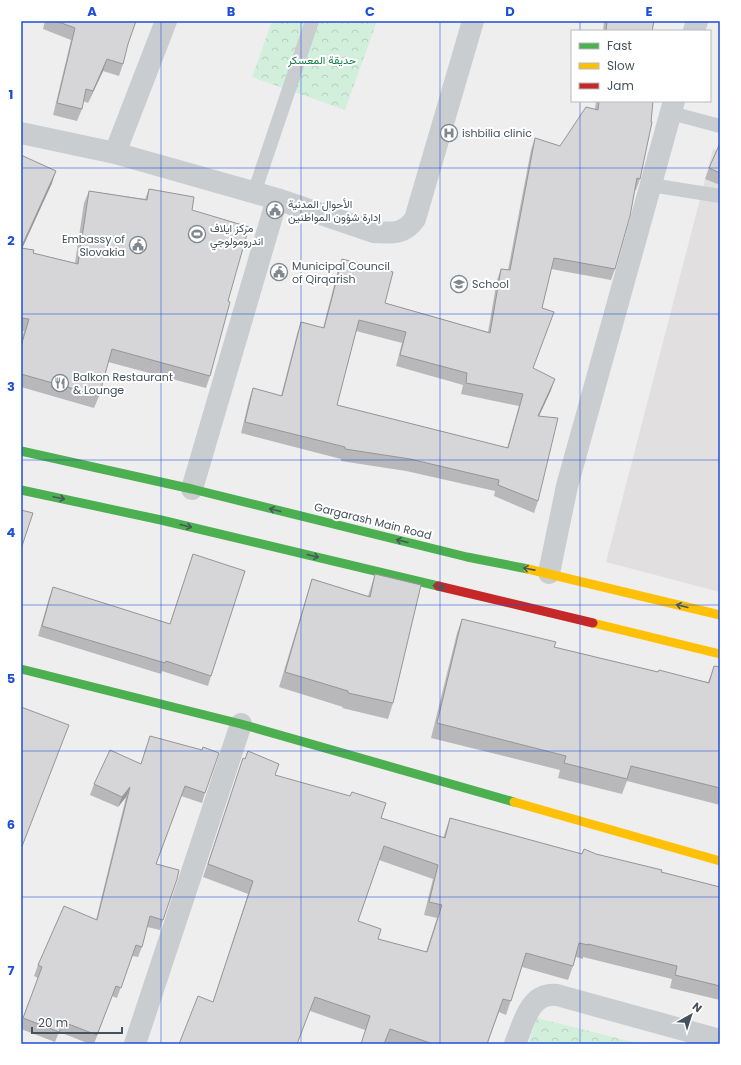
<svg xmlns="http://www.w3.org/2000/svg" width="741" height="1065" font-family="Poppins,Vazirmatn,sans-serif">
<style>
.education{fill:#e1dfe0}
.forest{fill:url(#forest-crowns)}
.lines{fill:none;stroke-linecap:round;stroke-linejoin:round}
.lane{stroke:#cacdcf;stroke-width:14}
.street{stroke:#cacdcf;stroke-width:22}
.fast{stroke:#4caf50;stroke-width:9}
.slow{stroke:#ffc107;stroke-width:9}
.jam{stroke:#c62828;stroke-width:9}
.wall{fill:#b8b8ba;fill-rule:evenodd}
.shaded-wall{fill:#969697}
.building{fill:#d6d6d8;stroke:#969697;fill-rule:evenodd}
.oneway{stroke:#465a5a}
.grid{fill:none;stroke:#1d4ed8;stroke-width:1;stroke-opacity:0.55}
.labels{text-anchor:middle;stroke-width:4;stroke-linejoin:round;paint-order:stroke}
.park-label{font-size:11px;fill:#157d48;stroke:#fff}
.poi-label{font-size:11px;fill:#45515b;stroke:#fff;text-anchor:start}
.street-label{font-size:11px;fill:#45515b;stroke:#fff}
.neatline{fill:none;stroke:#1d4ed8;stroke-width:1.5}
.grid-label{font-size:13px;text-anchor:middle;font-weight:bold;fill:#1d4ed8}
</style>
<defs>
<pattern id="forest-crowns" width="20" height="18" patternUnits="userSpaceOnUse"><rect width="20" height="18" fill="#d2efdc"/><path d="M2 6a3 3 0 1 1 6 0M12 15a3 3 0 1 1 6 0" fill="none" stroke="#b6cfbf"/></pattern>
</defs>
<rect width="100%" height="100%" fill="#efeeee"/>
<path class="education" d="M713 149 720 151V592L606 562Z"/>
<path class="forest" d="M272 21H377L345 110 252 77Z
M537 1018 641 1044H528Z"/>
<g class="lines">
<path class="lane" d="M671 113 720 126
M651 185 720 196
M254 193 312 21"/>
<path class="street" d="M694 31 697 21
M21 133 115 153 277 199 374 232C391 233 404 235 415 219L473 21
M115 153 166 21
M192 489 277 199
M549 573 567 486 674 101
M135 1044 241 724
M515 1044C524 1023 529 992 557 995L720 1040"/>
<path class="fast" d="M21 451 192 489 467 557 528 569
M21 490 161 520 438 586
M21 669 241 724 514 802"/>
<path class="slow" d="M528 569 720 615
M593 623 720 654
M514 802 720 861"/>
<path class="jam" d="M438 586 593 623"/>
</g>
<path class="wall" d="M45 21H136L128 44 123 64 119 76 103 71 88 103 83 101 82 109 77 121 53 115 71 40 43 29Z
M604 21H654L652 31H603Z
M596 101H653L640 179 636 190H635L615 269 611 280 551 269 542 308 533 368 551 390 539 416 538 501 534 513 494 496 495 491 406 471 341 461V459L241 433 249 400 253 388 281 396 297 334 301 322 323 328 338 270 342 259 385 303 488 332 497 280 501 269 508 270 531 150 535 138 560 146 595 109ZM356 331 402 343 396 366 463 385 461 394 519 406 507 448 337 405Z
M720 143V185L705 179 709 168Z
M21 155 52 183 22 248 33 253 75 263 84 203 89 191 145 199 149 189 192 210 228 301 210 376 206 388 108 362 99 396 94 408 21 387V342L24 331H21Z
M193 554 211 676 208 686 162 671 161 674 38 636 49 598 53 587 170 624Z
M375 574 393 703 388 719 342 708 343 707 279 687 307 595 312 579 368 596 370 590Z
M462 619 554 647 658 672 708 682 714 666 720 667V805L627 781 622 794 558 778 560 770 431 738 457 633Z
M150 736 205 793 202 803 181 796 156 864 163 920 160 930 147 927 142 947 138 957 132 956 117 998 112 996 94 1044H90L59 1032 55 1042 21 1029V1023L38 978 34 976 38 965 96 920 126 797 118 807 90 795 94 784 141 764Z
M243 758 275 775 381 818 443 838 450 818 582 854H596L661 872 720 887V1000L670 988 672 979 583 957V959L576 957 573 966 568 980 522 967 506 1015 499 1012 487 1044H390L385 1042 365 1030 310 1011 213 1002 248 894 203 877ZM379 860 433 879 424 915 437 918 426 952 378 939 358 921Z"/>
<path class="shaded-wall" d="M107 59 103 71 88 103 93 91Z
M56 171 52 183 21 251V249Z
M555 379 551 390 534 427 538 416Z
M130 787 126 797 118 807 122 797Z"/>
<path class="building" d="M56 21H136L128 44 123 64 107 59 93 91 86 89 82 109 57 103 75 28Z
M607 21H654L652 31H606Z
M599 101H653L651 122H652L640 179 637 178 630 216 615 269 554 258 542 308 554 312 533 368 555 379 538 416 558 418 538 501 498 485 499 480 410 459 345 449V447L245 422 253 388 282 396 301 322 324 328 342 259 393 272 385 303 490 333 501 269 510 270 535 138 560 146 586 107 598 110ZM359 320 406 332 400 355 467 373 466 383 523 394 508 448 337 405Z
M720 143V173L709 168Z
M21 155 56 171 21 248 34 250 33 253 78 264 89 191 147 200 149 189 194 197 192 210 249 227 228 301 230 302 210 376 112 349 99 396 21 374V346L29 319 21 318Z
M21 510 33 513 21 549Z
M193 554 245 571 211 676 166 661 165 663 42 626 53 587 170 624Z
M375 574 421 585 393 703 348 693V691L285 672 312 579 370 597Z
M462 619 556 642 554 647 658 672 659 670 709 683 714 666 720 667V788L631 766 627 779 564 763 566 756 437 723Z
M21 707 69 725 21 849Z
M150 736 202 750 203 747 219 753 205 793 185 786 156 864 179 870 177 879 163 920 150 916 142 947 136 945 121 988 116 986 97 1035 63 1022 59 1032 23 1018 42 967 38 965 64 906 97 920 130 787 122 797 94 784 110 750 141 764Z
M248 751 279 764 275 775 350 796 352 792 386 803 381 818 445 838 450 818 582 854 584 849 596 854 662 870 661 872 720 887V986L675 975 677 966 588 944V945L579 943 573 966 526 953 511 1001 503 999 487 1044H433L390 1029 384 1044H361L370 1016 315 997 297 1044H179L198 996 213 1002 253 881 208 864 243 758 245 759ZM384 846 438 865 429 902 442 905 427 952 378 939 381 929 358 921Z"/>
<defs><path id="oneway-shaft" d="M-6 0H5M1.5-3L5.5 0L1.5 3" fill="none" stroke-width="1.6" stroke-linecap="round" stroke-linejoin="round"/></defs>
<g class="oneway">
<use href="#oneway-shaft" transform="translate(59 498) rotate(12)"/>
<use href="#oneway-shaft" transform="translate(275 510) rotate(-166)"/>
<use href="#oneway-shaft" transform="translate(186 526) rotate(14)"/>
<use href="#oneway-shaft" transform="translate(402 541) rotate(-166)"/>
<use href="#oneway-shaft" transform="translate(313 556) rotate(14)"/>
<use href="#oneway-shaft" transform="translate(529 569) rotate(-169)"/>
<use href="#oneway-shaft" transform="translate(439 587) rotate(14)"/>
<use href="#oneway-shaft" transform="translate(682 606) rotate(-166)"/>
</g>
<path class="grid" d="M161 21V1044M301 21V1044M440 21V1044M580 21V31M580 101V1044M21 168H720M21 314H720M21 460H720M21 605H720M21 751H720M21 897H720"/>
<defs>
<g id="hospital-ring" transform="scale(0.9)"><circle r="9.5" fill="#fff" stroke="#80888e" stroke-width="1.5"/><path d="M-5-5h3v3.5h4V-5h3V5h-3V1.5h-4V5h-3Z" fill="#80888e"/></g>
<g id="civic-ring" transform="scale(0.9)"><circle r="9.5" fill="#fff" stroke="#80888e" stroke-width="1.5"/><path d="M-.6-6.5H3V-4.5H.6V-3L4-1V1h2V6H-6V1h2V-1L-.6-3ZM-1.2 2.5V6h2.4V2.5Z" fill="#80888e"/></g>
<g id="stadium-ring" transform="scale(0.9)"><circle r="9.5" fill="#fff" stroke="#80888e" stroke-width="1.5"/><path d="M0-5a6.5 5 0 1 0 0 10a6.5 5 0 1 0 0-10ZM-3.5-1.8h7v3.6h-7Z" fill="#80888e"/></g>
<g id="school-ring" transform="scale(0.9)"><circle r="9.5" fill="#fff" stroke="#80888e" stroke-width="1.5"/><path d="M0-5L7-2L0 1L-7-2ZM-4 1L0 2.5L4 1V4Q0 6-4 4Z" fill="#80888e"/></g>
<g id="restaurant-ring" transform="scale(0.9)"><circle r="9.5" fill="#fff" stroke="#80888e" stroke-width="1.5"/><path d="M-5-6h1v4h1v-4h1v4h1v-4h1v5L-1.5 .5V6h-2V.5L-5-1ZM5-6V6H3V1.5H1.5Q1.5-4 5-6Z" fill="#80888e"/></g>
</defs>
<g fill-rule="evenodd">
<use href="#hospital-ring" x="449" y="133"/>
<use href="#civic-ring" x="275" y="210"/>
<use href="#stadium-ring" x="197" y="234"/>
<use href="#civic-ring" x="138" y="245"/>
<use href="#civic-ring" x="279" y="272"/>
<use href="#school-ring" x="459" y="284"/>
<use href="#restaurant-ring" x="60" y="383"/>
</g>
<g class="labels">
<g class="park-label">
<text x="322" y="64">حديقة المعسكر</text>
</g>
<g class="poi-label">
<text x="462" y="137">ishbilia clinic</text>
<text x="288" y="208">الأحوال المدنية<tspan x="288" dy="13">إدارة شؤون المواطنين</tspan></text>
<text x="210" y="232">مركز ايلاف<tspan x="210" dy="13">اندرومولوجي</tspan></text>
<text x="125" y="243" text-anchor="end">Embassy of<tspan x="125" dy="13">Slovakia</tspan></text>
<text x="292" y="270">Municipal Council<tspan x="292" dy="13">of Qirqarish</tspan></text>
<text x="472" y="288">School</text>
<text x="73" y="381">Balkon Restaurant<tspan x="73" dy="13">&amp; Lounge</tspan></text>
</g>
<g class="street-label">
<text transform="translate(373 521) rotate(14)" y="4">Gargarash Main Road</text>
</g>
</g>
<rect width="741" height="1065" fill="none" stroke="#ffffff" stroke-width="44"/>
<rect x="571" y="30" width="140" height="72" fill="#ffffff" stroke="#b5b9bd"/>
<rect x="579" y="43" width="20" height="6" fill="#4caf50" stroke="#b5b9bd"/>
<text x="607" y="50" font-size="12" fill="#45515b">Fast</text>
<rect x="579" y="63" width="20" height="6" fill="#ffc107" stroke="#b5b9bd"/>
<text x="607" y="70" font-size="12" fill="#45515b">Slow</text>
<rect x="579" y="83" width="20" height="6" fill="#c62828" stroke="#b5b9bd"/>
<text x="607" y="90" font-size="12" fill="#45515b">Jam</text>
<g transform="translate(691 1015) rotate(39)" stroke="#ffffff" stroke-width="3" paint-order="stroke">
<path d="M0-3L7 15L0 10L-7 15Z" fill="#45515b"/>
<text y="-6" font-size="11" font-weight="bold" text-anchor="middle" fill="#45515b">N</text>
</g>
<path d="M32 1027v6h90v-6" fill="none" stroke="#45515b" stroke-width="2"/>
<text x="38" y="1027" font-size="12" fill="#45515b" stroke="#ffffff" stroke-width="3" paint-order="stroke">20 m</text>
<rect x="22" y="22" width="697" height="1021" class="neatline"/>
<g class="grid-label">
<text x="92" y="16">A</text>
<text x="231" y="16">B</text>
<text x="370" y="16">C</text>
<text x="510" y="16">D</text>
<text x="649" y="16">E</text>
<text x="11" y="99">1</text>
<text x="11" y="245">2</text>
<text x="11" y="391">3</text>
<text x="11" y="537">4</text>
<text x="11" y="683">5</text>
<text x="11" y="829">6</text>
<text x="11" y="975">7</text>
</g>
</svg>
